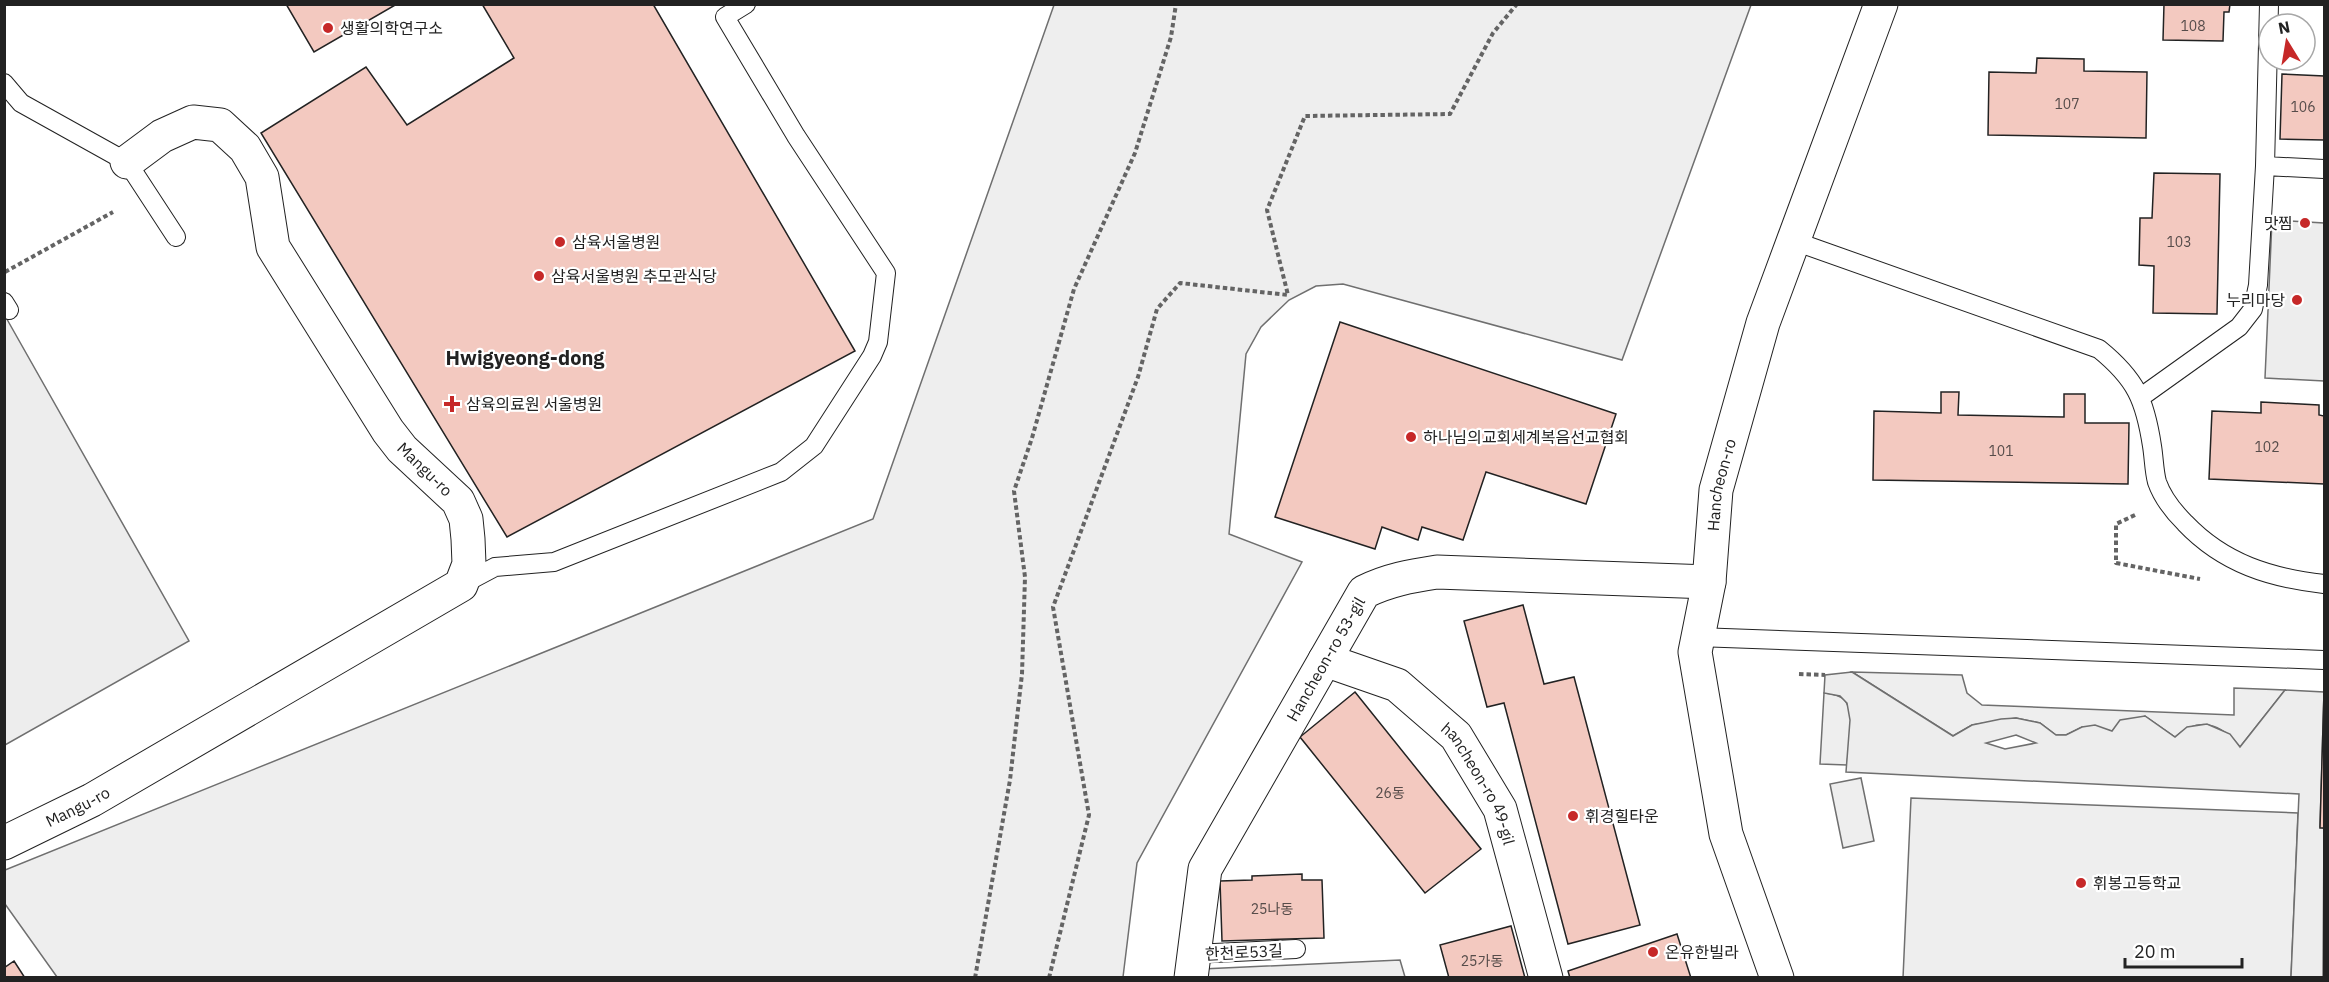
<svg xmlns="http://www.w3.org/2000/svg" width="2329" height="982" font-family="'IBM Plex Sans','Noto Sans KR',sans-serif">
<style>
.green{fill:#eee;stroke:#6f6f6f;stroke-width:1.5}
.parking{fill:#ededed;stroke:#6f6f6f;stroke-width:1.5;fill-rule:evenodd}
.building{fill:#f3c9c0;stroke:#222;stroke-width:1.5}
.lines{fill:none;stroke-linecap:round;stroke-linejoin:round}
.lane-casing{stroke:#222;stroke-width:20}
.street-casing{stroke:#222;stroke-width:35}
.secondary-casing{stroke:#222;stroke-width:35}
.path{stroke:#646464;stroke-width:4;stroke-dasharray:4.5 3;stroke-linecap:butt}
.lane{stroke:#fff;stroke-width:18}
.street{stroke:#fff;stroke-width:33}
.secondary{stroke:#fff;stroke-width:33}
.poi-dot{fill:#c62828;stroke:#fff;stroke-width:2}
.labels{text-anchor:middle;stroke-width:4.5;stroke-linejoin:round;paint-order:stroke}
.number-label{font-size:14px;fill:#564c4a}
.poi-label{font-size:16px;fill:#222;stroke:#fff;text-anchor:start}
.street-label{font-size:16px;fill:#222;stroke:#fff}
.quarter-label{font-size:20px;font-weight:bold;fill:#222;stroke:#fff}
</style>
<rect width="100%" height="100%" fill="#fff"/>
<path class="green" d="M1054 5H1751L1622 360 1343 284 1316 286 1289 300 1261 327 1246 354 1229 534 1302 562 1137 863 1123 977H57L5 904V870L873 519Z
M1852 672 1962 675 1967 693 1982 705 2234 715V688L2285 690 2240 747C2221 723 2199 716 2175 737L2145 716 2112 731 2082 727 2066 735H2056L2040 723 2016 718 1972 725 1953 736Z
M1824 693C1832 694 1841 695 1846 702 1856 717 1848 748 1847 765L1820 764Z
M1861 778 1874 841 1843 848 1830 784Z
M1911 798 2298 813 2291 977 1903 978Z
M1400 960 1405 977 1201 978 1202 969Z"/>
<path class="parking" d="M2272 220 2324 223V381L2265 378Z
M4 314 189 641 5 745H4Z
M1852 672 1953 736 1972 725 2001 719 2016 718 2040 723 2056 735H2066L2082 727 2095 725 2112 731 2120 720 2145 716 2175 737 2187 727 2207 724 2230 734 2240 747 2285 690 2324 692 2320 827 2324 828 2323 977H2291L2299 794 1846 772 1850 720 1847 703 1840 696 1824 693 1825 675ZM2016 735 2036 743 2005 749 1986 743Z"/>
<path class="building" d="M286 4H397L314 52Z
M482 4H653L855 351 507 537 261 133 366 67 407 125 514 58Z
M2164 4H2230L2229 12H2224L2223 41 2163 40Z
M2037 58 2084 59V71L2147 72 2146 138 1988 135 1989 72 2036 73Z
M2282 74 2324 76V140L2280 139Z
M2154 173 2220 174 2217 314 2153 313 2154 266 2139 265 2140 218H2152Z
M1340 322 1616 414 1586 504 1486 472 1463 540 1422 527 1418 540 1382 527 1375 549 1275 517Z
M1941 392H1959L1958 415 2064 417V394H2085V423H2129L2128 484 1873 480 1874 411 1941 413Z
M2261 402 2319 405V415L2324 416V484L2209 479 2212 411 2261 413Z
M1523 605 1544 684 1574 677 1640 925 1568 944 1504 703 1487 707 1464 621Z
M1355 692 1481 849 1425 893 1300 737Z
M2324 692V828H2320Z
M1302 874V880H1322L1324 938 1222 941 1220 881 1252 880V876Z
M1511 926 1525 978H1449L1440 945Z
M1677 934 1691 978H1570L1568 971Z
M14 961 25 978H4V968Z"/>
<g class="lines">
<g class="lane-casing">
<path id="lane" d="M4 83 21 103 127 162 176 237
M2265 166 2324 169
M1794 241 2099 349C2136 379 2145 400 2152 446 2154 458 2154 471 2157 482 2163 499 2173 511 2185 523 2224 564 2271 578 2324 584
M4 302 9 310
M2141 397 2239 327 2253 309 2258 285 2265 166 2269 4
M463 584 495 567 554 562 781 472 814 446 872 356 878 342 886 273 796 136 725 17 746 4
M1697 637 2324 660
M1193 954 1296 949"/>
</g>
<g class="street-casing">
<g id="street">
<path id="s1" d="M1325 660 1397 685 1456 736 1500 809 1546 978"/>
<path id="s2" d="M4 843 92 800 461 585 469 564 468 539 466 519 458 501 402 449 388 431 273 247 262 177 245 148 220 125 193 122 162 136 127 162"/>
<path id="s3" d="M1191 978 1205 869 1364 592C1388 580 1411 576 1437 572L1709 582"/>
</g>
</g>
<g class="secondary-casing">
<g id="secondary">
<path id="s4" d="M1777 978 1726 834 1695 652 1709 582 1716 490 1763 323 1881 4"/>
</g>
</g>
<path class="path" d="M5 272 113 212
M2135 515 2116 524V563L2200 579
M1799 674 1825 675
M975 978 1010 780 1022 674 1025 577 1014 491 1032 438 1074 289 1135 153 1171 37 1176 4
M1049 978 1089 815 1053 607 1138 377 1157 309 1180 283 1288 295 1267 210 1305 116 1450 114 1493 33 1517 4"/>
<use href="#lane" class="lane"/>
<use href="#street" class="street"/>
<use href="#secondary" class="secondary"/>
</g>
<g class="poi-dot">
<circle cx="328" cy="28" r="6"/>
<circle cx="2305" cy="223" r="6"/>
<circle cx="560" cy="242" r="6"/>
<circle cx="539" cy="276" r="6"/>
<circle cx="2297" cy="300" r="6"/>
<path d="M449 395h6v6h6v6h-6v6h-6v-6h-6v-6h6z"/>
<circle cx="1411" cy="437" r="6"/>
<circle cx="1573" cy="816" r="6"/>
<circle cx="2081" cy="883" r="6"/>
<circle cx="1653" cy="952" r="6"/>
</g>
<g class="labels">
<g class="number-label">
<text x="2193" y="31">108</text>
<text x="2067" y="109">107</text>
<text x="2303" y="112">106</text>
<text x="2179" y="247">103</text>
<text x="2267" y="452">102</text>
<text x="2001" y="456">101</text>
<text x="1390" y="798">26동</text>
<text x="1272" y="914">25나동</text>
<text x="1482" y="966">25가동</text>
</g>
<g class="poi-label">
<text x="340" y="34">생활의학연구소</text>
<text x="2293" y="229" text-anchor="end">맛찜</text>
<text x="572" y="248">삼육서울병원</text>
<text x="551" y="282">삼육서울병원 추모관식당</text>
<text x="2285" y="306" text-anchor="end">누리마당</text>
<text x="466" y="410">삼육의료원 서울병원</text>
<text x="1423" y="443">하나님의교회세계복음선교협회</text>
<text x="1585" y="822">휘경힐타운</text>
<text x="2093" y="889">휘봉고등학교</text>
<text x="1665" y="958">온유한빌라</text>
</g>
<g class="street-label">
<text transform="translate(425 469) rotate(44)" y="6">Mangu-ro</text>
<text dy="6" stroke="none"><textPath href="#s4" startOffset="507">Hancheon-ro</textPath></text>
<text dy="6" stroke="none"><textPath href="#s3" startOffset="352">Hancheon-ro 53-gil</textPath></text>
<text dy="6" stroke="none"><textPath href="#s1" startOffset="207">hancheon-ro 49-gil</textPath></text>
<text dy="6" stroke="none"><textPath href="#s2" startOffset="82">Mangu-ro</textPath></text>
<text transform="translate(1244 952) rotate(-3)" y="6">한천로53길</text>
</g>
<g class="quarter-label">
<text x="525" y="365">Hwigyeong-dong</text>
</g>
</g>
<rect width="2329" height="982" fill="none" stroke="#222222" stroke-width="12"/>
<g transform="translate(2287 42) rotate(349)"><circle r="28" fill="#ffffff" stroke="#a7a7a7" stroke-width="1.5"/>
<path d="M0-4.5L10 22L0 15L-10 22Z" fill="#c62828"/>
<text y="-9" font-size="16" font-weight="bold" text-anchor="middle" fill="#222222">N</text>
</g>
<path d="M2125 958v9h117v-9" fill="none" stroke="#222222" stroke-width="3"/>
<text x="2134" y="958" font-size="18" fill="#222222" stroke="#ffffff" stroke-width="4.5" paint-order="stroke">20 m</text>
</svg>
